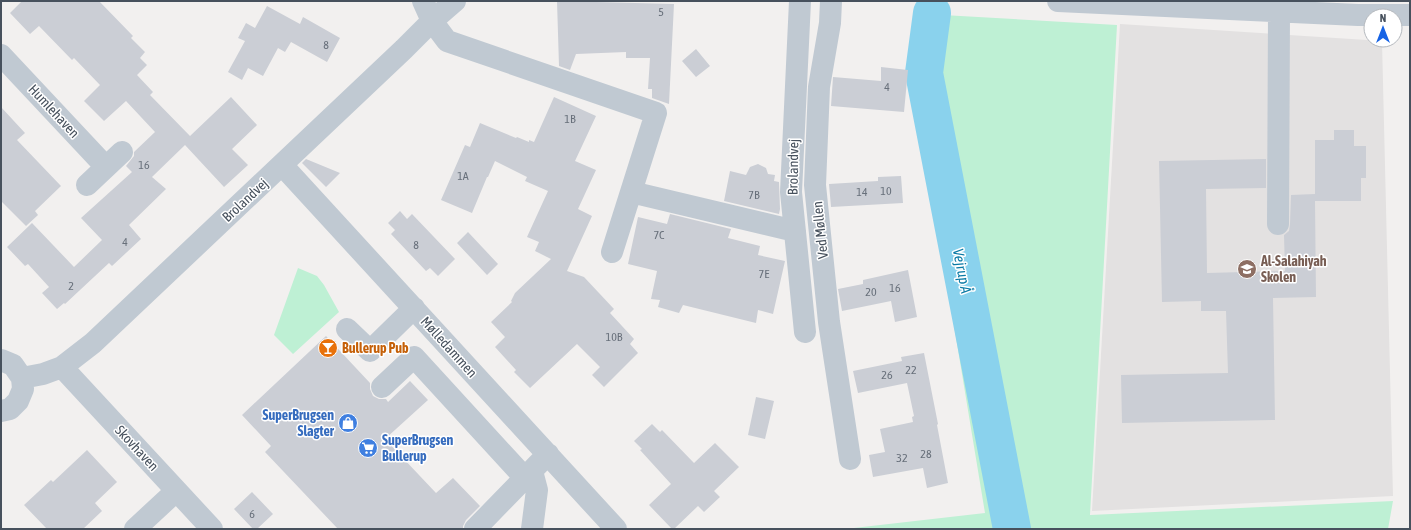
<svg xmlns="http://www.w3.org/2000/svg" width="1411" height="530" font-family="'Asap Condensed',sans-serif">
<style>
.education{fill:#e3e1e1}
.green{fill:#bef0d4}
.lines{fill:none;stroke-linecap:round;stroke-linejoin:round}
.river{stroke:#8ad2ed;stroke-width:38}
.building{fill:#cbced5}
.minor{stroke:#c0c9d2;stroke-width:22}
.labels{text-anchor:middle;stroke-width:3;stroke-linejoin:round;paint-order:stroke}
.number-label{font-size:12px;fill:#68707b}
.street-label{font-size:14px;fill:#47515d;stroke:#fff}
.education-label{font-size:14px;font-weight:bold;fill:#785e54;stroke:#fff;text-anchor:start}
.food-label{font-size:14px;font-weight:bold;fill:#c56008;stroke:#fff;text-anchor:start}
.shop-label{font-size:14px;font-weight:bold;fill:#366cbe;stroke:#fff;text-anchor:end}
.water-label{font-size:15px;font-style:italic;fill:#0a7aa5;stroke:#fff}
</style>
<rect width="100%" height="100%" fill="#f2f0ef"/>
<path class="education" d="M1120 24 1382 41 1393 496 1092 511Z"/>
<path class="green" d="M925 14 1117 25 1090 515 1393 501 1388 529H845L985 513 921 126 922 31Z
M298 268 317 276 324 285 339 312 293 354 274 335Z"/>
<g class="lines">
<path class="river" d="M932 13 924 73 1012 529"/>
</g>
<path class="building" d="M22 1H99L133 36 131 38 145 52 140 58 147 65 137 75 153 92 150 95 190 136 231 97 257 125 232 149 248 165 224 187 185 145 152 177 166 189 129 225 141 239 112 266 109 263 65 304 64 303 57 309 42 293 49 287 28 264 25 266 7 247 32 223 74 267 102 240 81 218 132 172 126 166 134 156V152L155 132 126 101 104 121 84 101 100 85 74 58 72 60 39 26 30 34 10 13Z
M557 1 674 4 669 104 652 98V89H648L650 58H626V52L576 54 570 70 559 66Z
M267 6 300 24 303 17 340 38 327 62 291 42 285 52 278 48 263 76 248 68 242 80 228 72 245 41 238 38 246 23 255 28Z
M696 49 710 66 696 77 682 61Z
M881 67 908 70 904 112 831 106 833 77 881 81Z
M554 97 596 116 575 161 596 170 578 209 592 216 567 271 584 277 614 309 610 313 634 339 630 344 638 353 604 387 592 375 600 367 577 344 530 388 514 372 516 370 495 347 505 337 491 322 512 302 511 301 515 293 551 259 535 251 539 242 527 237 548 191 525 181 527 177 495 161 488 177H487L472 213 441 200 465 145 470 147 480 123 516 138 517 137 529 142V140L534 142Z
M1 107 25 133 17 140 61 186 35 211 38 215 26 226 1 201Z
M1334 130H1354V146H1366V178H1361V201H1315L1316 297 1273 298 1275 420 1122 423 1121 375 1228 373 1226 311H1201V301L1162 302 1159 161 1266 159V188L1206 189 1207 273 1285 271 1284 235 1289 231 1290 224 1291 195 1315 194V140H1334Z
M306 159 340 173 326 187 302 163Z
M758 164 766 168 768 174 775 175 774 181 779 182 780 209 779 214 724 201 730 171 746 175 750 167Z
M901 176 903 203 831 207 829 184 878 181V177Z
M400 211 407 219 412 214 455 259 438 276 430 268 426 271 391 234 395 230 388 223Z
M670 214 731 229 728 238 760 246 758 255 785 261 773 314 758 310 756 323 683 305 679 313 658 307 660 300 651 299 657 271 628 264 638 217 667 224Z
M468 232 498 264 487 275 457 243Z
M908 270 917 317 895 322 891 301 842 311 838 289 863 284V280Z
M326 336 370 383V389L373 396 379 399H386L388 402 410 381 428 400 385 439 436 493 453 478 480 506 466 520 463 526V529H338L265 452 271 446 242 415Z
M924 353 938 424 937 425 948 483 927 488 923 468 873 477 869 455 885 452 880 429 913 422 912 417 914 416 907 383 858 393 853 371 902 361 901 357Z
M756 397 774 401 765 439 748 435Z
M652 424 660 432 662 430 694 463 715 443 739 467 714 491 720 497 704 512 698 506 674 529H672L649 505 671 484 640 450 642 449 634 441Z
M87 450 117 482 95 503 102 511 83 529H47L24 505 51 480 53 482Z
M252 492 273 514 257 529H253L234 509Z"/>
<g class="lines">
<path class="minor" d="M423 1 432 21 447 41 656 113 612 252
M800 1 791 192 805 332
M831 1 830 23 819 87 815 185 829 322 850 459
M1058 1 1358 15H1410
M1 55 106 167
M282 165 616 529
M87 185 122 152
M631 192 795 231
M1278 224 1279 12
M347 329 370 351 414 308
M1 360 13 365 22 378 23 389 18 401 10 409 1 411
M62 367 212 529
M22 378 43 374 62 367 93 343 404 49 432 21 455 1
M382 387 414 357 525 478
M532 471 537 490 532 529
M135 529 176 491
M475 529 548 454"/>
</g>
<defs>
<g id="school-disc" transform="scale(1)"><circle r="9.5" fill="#8d6e63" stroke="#fff"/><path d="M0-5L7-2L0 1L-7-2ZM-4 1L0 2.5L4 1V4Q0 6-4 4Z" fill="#fff"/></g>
<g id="bar-disc" transform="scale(1)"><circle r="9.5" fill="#e8710a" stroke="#fff"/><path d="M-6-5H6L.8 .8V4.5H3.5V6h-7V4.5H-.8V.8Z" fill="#fff"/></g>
<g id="shop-disc" transform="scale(1)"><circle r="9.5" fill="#3f7fe0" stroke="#fff"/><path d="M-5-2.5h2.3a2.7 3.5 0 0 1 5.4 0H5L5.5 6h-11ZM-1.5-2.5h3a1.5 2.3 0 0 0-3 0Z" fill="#fff"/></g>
<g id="supermarket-disc" transform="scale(1)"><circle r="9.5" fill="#3f7fe0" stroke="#fff"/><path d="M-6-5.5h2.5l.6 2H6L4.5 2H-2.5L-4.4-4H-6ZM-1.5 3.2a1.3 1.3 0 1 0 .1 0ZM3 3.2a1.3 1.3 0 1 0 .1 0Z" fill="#fff"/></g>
</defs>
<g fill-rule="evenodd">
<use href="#school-disc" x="1247" y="269"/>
<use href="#bar-disc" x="328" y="348"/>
<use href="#shop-disc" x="348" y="423"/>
<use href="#supermarket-disc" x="368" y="448"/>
</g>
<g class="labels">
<g class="number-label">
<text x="661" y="16">5</text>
<text x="326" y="49">8</text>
<text x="887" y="91">4</text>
<text x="570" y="123">1B</text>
<text x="144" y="169">16</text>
<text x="463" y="180">1A</text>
<text x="886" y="195">10</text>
<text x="862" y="196">14</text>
<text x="754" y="199">7B</text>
<text x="659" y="239">7C</text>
<text x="125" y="246">4</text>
<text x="416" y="249">8</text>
<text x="764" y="278">7E</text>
<text x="71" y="290">2</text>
<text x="895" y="292">16</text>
<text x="871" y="296">20</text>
<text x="614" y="341">10B</text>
<text x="911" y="374">22</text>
<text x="887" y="379">26</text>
<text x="926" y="458">28</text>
<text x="902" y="462">32</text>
<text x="252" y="518">6</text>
</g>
<g class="street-label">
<text transform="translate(54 111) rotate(47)" y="5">Humlehaven</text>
<text transform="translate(793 167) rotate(-89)" y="5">Brolandvej</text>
<text transform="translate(245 200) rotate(-43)" y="5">Brolandvej</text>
<text transform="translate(820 230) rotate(-96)" y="5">Ved Møllen</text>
<text transform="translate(449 347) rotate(48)" y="5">Mølledammen</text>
<text transform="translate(137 448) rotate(47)" y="5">Skovhaven</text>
</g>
<g class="education-label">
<text x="1261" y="266">Al-Salahiyah<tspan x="1261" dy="16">Skolen</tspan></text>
</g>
<g class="food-label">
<text x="342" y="353">Bullerup Pub</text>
</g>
<g class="shop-label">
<text x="334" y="420">SuperBrugsen<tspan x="334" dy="16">Slagter</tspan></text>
<text x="382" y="445" text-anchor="start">SuperBrugsen<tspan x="382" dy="16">Bullerup</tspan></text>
</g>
<g class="water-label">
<text transform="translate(962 271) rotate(79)" y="5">Vejrup Å</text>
</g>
</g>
<rect width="1411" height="530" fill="none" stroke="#47515d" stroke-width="4"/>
<g transform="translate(1383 28)"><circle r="19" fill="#ffffff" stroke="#b5b9be"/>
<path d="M0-3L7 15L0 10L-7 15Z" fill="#1663e5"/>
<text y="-6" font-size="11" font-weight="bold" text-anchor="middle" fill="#47515d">N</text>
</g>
</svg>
